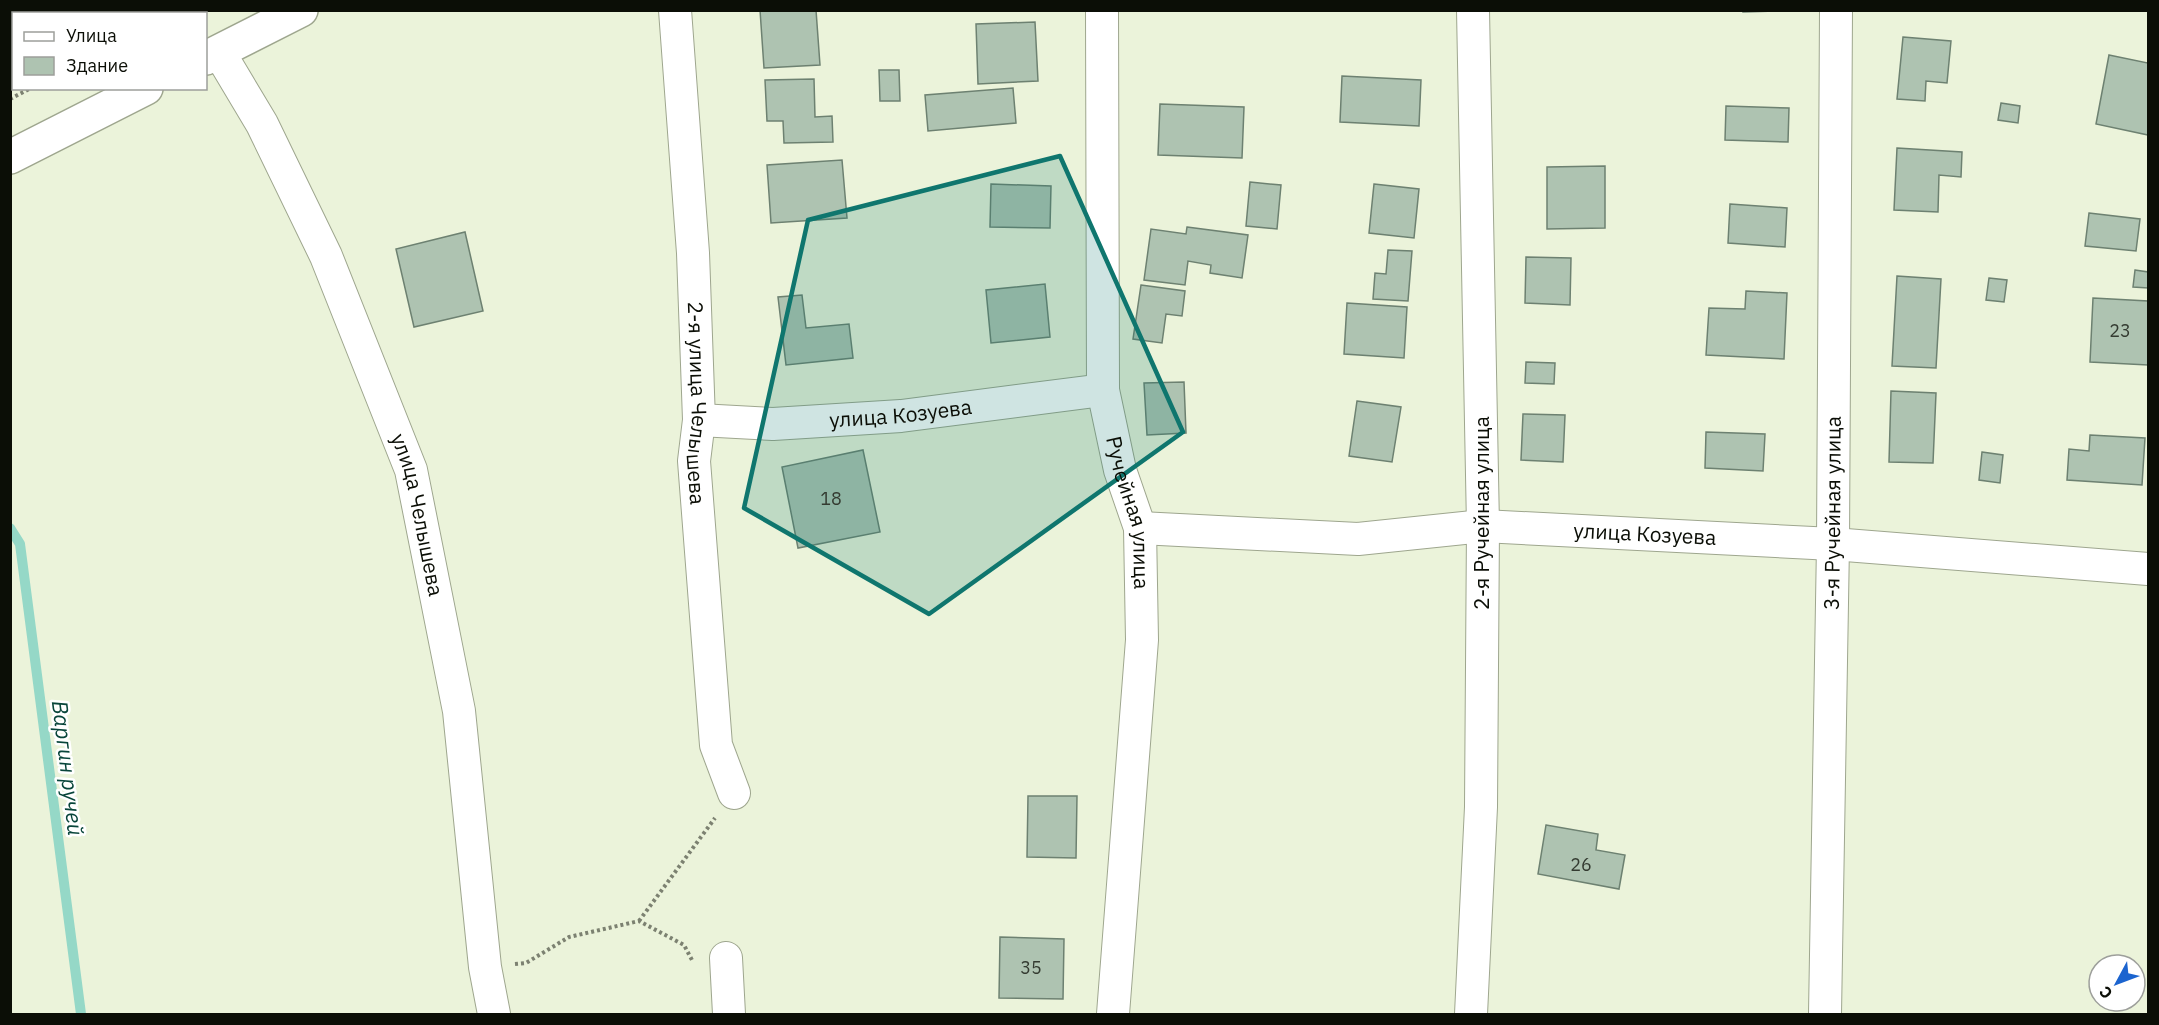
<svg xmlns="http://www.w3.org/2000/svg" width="2159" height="1025" font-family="'IBM Plex Sans',sans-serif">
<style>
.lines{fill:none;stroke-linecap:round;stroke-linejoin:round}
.stream{stroke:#95d8c7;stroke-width:10}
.building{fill:#aec3b1;stroke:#6d8171;stroke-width:1.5}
.minor-casing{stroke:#9ea68e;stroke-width:34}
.tertiary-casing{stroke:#9ea68e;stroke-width:36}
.path{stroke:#7c8171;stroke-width:4;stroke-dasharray:3 3;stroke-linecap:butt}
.minor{stroke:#fff;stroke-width:32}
.tertiary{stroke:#fff;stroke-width:33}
.marked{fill:#0f766e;fill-opacity:0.2;stroke:#0f766e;stroke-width:4.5;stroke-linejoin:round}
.labels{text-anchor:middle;stroke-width:5;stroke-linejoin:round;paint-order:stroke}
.number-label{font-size:18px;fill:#343b31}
.street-label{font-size:21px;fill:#0b0e06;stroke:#fff}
.water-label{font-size:22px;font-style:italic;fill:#08453a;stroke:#fff}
</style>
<rect width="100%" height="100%" fill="#ebf3da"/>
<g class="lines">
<path class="stream" d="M10 528 20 544 81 1014"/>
</g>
<path class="building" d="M760 10H816L820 65 764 68Z
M1743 10H1776V11L1743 12Z
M1035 22 1038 81 978 84 976 24Z
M1903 37 1951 41 1947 83 1926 81 1925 101 1897 99Z
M2109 55 2148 63V135L2096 124Z
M879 70H899L900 101H880Z
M1342 76 1421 80 1419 126 1340 122Z
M814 79 815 117 832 116 833 142 784 143 783 121H767L765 80Z
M1013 88 1016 123 928 131 925 95Z
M2001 103 2020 106 2018 123 1998 120Z
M1160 104 1244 107 1242 158 1158 155Z
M1726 106 1789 108 1788 142 1725 140Z
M1897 148 1962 152 1961 177 1939 175 1938 212 1894 210Z
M842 160 847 218 771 223 767 165Z
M1605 166V228L1547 229V167Z
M1250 182 1281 185 1277 229 1246 226Z
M991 184 1051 186 1050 228 990 227Z
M1374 184 1419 189 1414 238 1369 233Z
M1730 204 1787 208 1785 247 1728 243Z
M2089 213 2140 219 2136 251 2085 246Z
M1187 227 1248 235 1242 278 1210 273 1211 265 1188 261 1185 285 1144 280 1151 229 1186 234Z
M465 232 483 311 414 327 396 249Z
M1388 250 1412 251 1408 301 1373 299 1375 273 1386 274Z
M1526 257 1571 258 1570 305 1525 303Z
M2135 270 2148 272V288L2133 287Z
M1897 276 1941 279 1936 368 1892 366Z
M1989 278 2007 280 2004 302 1986 300Z
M1045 284 1050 337 991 343 986 290Z
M1141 285 1185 291 1182 316 1166 314 1162 343 1133 339Z
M1746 291 1787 293 1784 359 1706 355 1709 308 1745 309Z
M802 295 806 328 849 324 853 358 786 365 778 297Z
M2093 298 2148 301V365L2090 362Z
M1347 303 1407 307 1404 358 1344 354Z
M1526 362 1555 363 1554 384 1525 383Z
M1184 382 1186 433 1147 435 1144 383Z
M1891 391 1936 393 1933 463 1889 462Z
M1357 401 1401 407 1392 462 1349 456Z
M1523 414 1565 415 1563 462 1521 460Z
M1706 432 1765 434 1763 471 1705 468Z
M2090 435 2145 438 2142 485 2067 480 2069 449 2089 451Z
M863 450 880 532 798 548 782 467Z
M1982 452 2003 455 2000 483 1979 480Z
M1028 796H1077L1076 858 1027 857Z
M1546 825 1598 834 1596 850 1625 855 1619 889 1538 874Z
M1000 937 1064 939 1063 999 999 998Z"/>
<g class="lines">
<g class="minor-casing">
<g id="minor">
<path id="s1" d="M675 10 693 253 699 420 694 461 716 745 734 793"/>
<path id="s2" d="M1102 10 1103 390 1120 470 1140 528 1142 640 1113 1014"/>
<path id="s3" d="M219 52 262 124 326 256 411 470 459 711 485 967 494 1014"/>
<path id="s4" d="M699 420 773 424 901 416 1103 390"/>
<path id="s5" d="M1140 528 1358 539 1483 526 1833 544 2148 569"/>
<path d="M726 958 729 1014"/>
<path d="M1471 1014 1481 807 1483 526 1473 10"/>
<path id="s6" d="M1825 1014 1833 544 1836 10"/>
</g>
</g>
<g class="tertiary-casing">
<path id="tertiary" d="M206 58 301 10
M10 157 146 88"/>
</g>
<path class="path" d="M172 14 178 10
M10 99 31 88
M639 921 715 818
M515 964 526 963 569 937 639 921 684 945 693 962"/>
<use href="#minor" class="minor"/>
<use href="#tertiary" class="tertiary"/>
</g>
<path class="marked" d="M1060 156 1183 432 929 614 744 508 808 220Z"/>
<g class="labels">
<g class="number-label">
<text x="2120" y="337">23</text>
<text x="831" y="505">18</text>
<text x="1581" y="871">26</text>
<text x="1031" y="974">35</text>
</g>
<g class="street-label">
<text dy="7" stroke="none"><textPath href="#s1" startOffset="394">2-я улица Челышева</textPath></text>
<text dy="7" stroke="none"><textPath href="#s4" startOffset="202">улица Козуева</textPath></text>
<text dy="7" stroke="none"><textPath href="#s2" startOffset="506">Ручейная улица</textPath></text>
<text transform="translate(1482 513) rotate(-90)" y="7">2-я Ручейная улица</text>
<text dy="7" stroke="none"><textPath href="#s6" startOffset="501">3-я Ручейная улица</textPath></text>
<text dy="7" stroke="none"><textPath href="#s3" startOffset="506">улица Челышева</textPath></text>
<text dy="7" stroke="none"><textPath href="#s5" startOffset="506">улица Козуева</textPath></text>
</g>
<g class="water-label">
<text transform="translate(68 768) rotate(83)" y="8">Варгин ручей</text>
</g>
</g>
<rect width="2159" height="1025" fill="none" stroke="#0b0e06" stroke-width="24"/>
<rect x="12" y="12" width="195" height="78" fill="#ffffff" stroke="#9d9f9b" stroke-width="1.5"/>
<rect x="24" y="32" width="30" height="9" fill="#ffffff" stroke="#9d9f9b" stroke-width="1.5"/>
<text x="66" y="42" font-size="18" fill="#0b0e06">Улица</text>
<rect x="24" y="57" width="30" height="18" fill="#aec3b1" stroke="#9d9f9b" stroke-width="1.5"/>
<text x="66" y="72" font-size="18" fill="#0b0e06">Здание</text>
<g transform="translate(2117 983) rotate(229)"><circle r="28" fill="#ffffff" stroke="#9d9f9b" stroke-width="1.5"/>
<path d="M0-4.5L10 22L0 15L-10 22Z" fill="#1b64cf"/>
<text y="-9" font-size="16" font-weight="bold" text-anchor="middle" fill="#0b0e06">С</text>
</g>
</svg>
